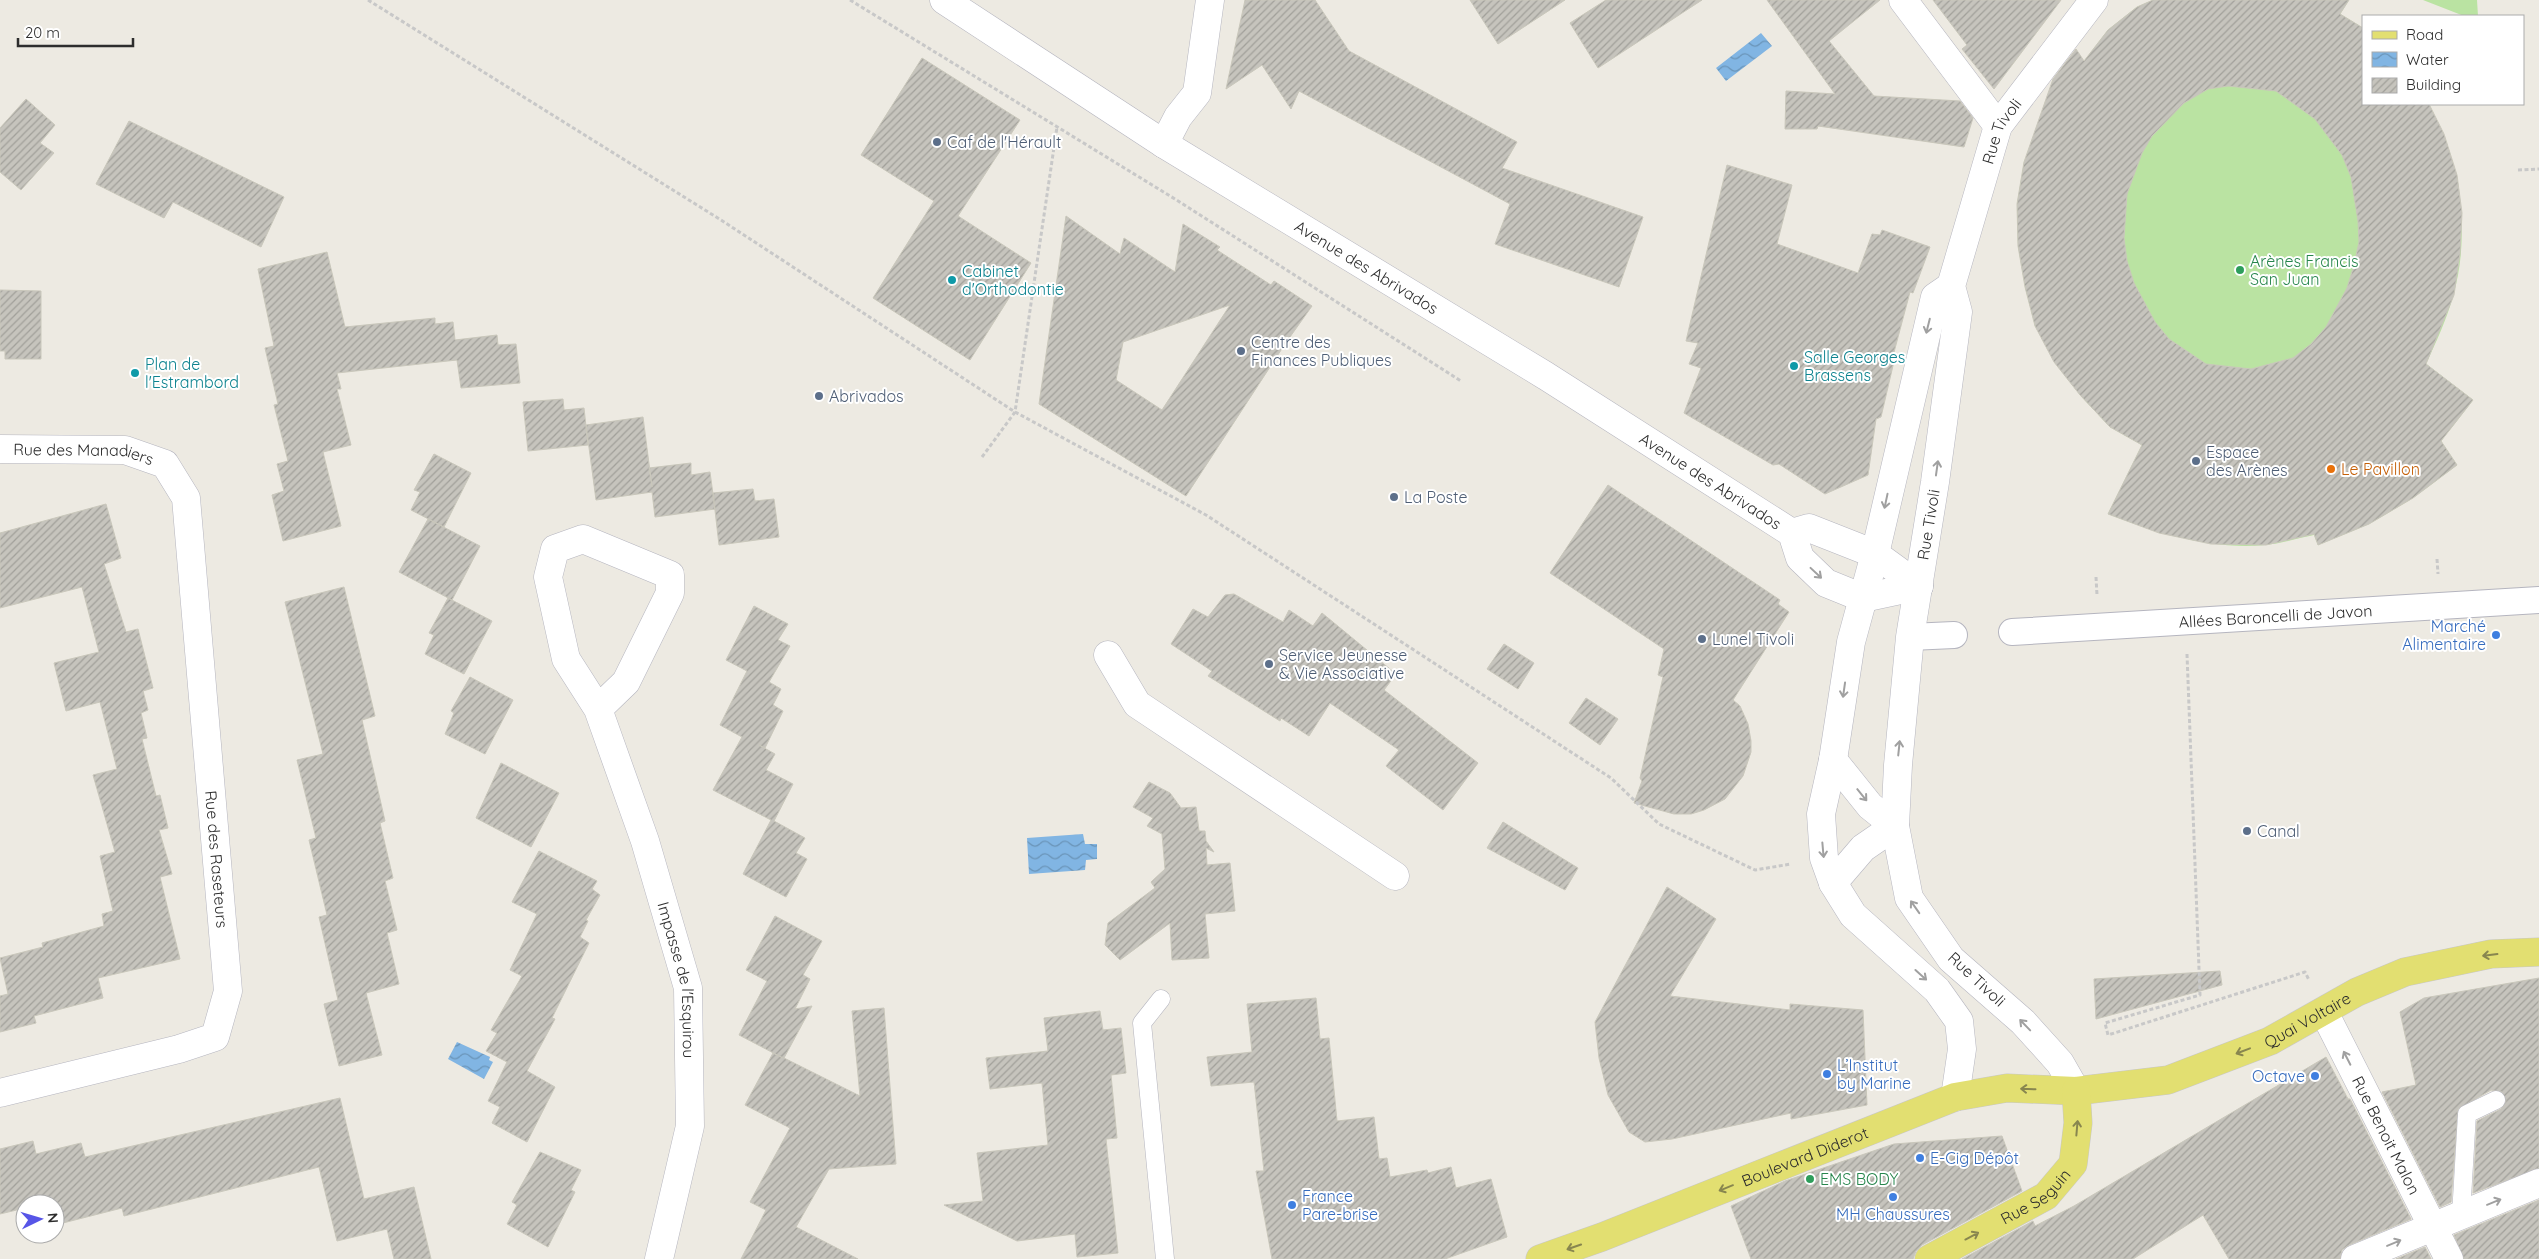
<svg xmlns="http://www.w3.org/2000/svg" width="2539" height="1259" font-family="Quicksand,sans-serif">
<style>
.pitch{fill:#bae3a2}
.water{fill:url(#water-waves)}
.building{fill:url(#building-hatch);stroke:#c9c7bb;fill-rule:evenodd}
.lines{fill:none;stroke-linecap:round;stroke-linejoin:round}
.service-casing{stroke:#b5b5bf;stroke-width:19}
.pedestrian-casing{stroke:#b5b5bf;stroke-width:28}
.minor-casing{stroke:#b5b5bf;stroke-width:29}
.primary-casing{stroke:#c8c8c8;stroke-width:29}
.path{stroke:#c8c8c8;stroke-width:3;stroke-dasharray:4 2.5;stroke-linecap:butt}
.service{stroke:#fff;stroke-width:18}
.pedestrian{stroke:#fff;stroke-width:26}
.minor{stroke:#fff;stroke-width:28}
.primary{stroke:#e2df71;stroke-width:28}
.oneway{stroke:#a0a0a0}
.oneway2{stroke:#88864f}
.service-dot{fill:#5c6f8a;stroke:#fff;stroke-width:2}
.leisure-dot{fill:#2e9e5b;stroke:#fff;stroke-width:2}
.culture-dot{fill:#0f9aa8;stroke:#fff;stroke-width:2}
.food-dot{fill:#e8710a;stroke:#fff;stroke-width:2}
.shop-dot{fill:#3f7fe0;stroke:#fff;stroke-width:2}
.labels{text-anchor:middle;stroke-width:4;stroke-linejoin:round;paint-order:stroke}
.street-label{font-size:16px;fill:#2d2d2d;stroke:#fff}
.service-label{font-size:16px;fill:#4e5e75;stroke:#fff;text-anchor:start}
.leisure-label{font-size:16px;fill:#27864d;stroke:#fff;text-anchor:start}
.culture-label{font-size:16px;fill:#0d838f;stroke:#fff;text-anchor:start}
.food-label{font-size:16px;fill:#c56008;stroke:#fff;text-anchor:start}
.shop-label{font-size:16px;fill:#366cbe;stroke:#fff;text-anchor:start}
</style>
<defs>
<pattern id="water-waves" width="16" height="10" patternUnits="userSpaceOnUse" patternTransform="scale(1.25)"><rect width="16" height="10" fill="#81b5e3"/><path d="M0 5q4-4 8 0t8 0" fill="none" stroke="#6a94b8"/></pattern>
<pattern id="building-hatch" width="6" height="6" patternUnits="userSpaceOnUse" patternTransform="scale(1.25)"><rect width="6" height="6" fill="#c6c4bd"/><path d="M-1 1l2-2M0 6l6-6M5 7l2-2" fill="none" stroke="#a1a09a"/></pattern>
</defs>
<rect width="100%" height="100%" fill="#edeae2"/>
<path class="pitch" d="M2153 0H2349L2340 14 2363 28V104H2429C2458 164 2472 231 2453 296 2447 319 2436 342 2426 364L2473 400 2441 441 2457 465 2413 498 2369 524 2318 545 2314 535C2298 538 2281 544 2265 545 2210 550 2159 533 2108 514L2142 445 2110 427 2080 395 2035 326 2025 287 2018 246 2017 204 2024 162 2085 60 2108 30 2137 7Z
M2423 0H2477L2478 16H2464Z"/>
<path class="water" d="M1761 33 1772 46 1726 81 1716 68Z
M1083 834 1085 844H1097V859L1086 860 1085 870 1029 874 1027 838Z
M457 1042 490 1057 489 1060 493 1062 484 1079 448 1059Z"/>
<path class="building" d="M1245 0H1315L1349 51 1517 142 1502 168 1643 217 1619 287 1495 244 1510 204 1299 91 1291 109 1262 65 1226 89Z
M1470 0H1565L1498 44Z
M1606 0H1702L1598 68 1570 23Z
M1767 0H1880L1829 41 1874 96 1960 101 1973 118 1964 147 1818 126 1817 129H1785L1786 91 1835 94Z
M1933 0H2061L1994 89 1962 49 1967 45Z
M2153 0H2349L2340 14 2363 28V104H2429L2444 134 2457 175 2462 213 2460 254 2454 295 2426 364 2473 400 2441 441 2457 465 2413 498 2369 524 2318 545 2314 534 2266 545 2211 544 2159 533 2108 514 2142 445 2110 427 2080 395 2054 362 2035 326 2025 287 2018 246 2017 204 2024 162 2053 79 2076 49 2084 61 2108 30 2137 7ZM2228 86 2276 91 2315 119 2342 155 2351 177 2358 221 2359 242 2354 265 2347 288 2326 327 2311 344 2293 358 2251 369 2206 364 2169 339 2155 322 2134 283 2127 261 2124 238 2127 194 2142 153 2152 136 2184 103 2208 89Z
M922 58 1020 120 958 216 1031 263 970 360 873 298 934 201 861 155Z
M26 99 55 125 40 143 54 153 21 190 0 172V128Z
M129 121 284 197 261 247 173 202 164 218 96 184Z
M1727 165 1792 185 1777 244 1858 273 1872 234 1880 235 1882 230 1930 247 1913 293 1910 292 1893 356 1895 357 1881 417 1876 419 1868 475 1825 494 1779 464 1773 465 1684 413 1701 368 1689 364 1698 343 1686 341Z
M1066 216 1120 254 1124 238 1175 272 1183 224 1220 247 1217 250 1271 285 1274 281 1312 306 1285 344 1186 496 1039 404ZM1230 305 1162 410 1116 380 1123 342Z
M327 252 345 327 435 318V324L453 322 455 340 497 335 498 345 516 344 520 383 461 388 457 360 337 373 341 389H337L351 445 323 452 341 526 283 541 272 495 284 491 277 464 288 461 274 405 278 404 265 348 274 346 258 269Z
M0 290 41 291V359H5V351H0Z
M563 399 564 410 584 408 588 445 528 451 523 402Z
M643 417 652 487 649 468 691 463V475L710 472 715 509 655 517 652 492 596 500 586 425Z
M434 454 471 473 444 527 411 510 420 492 414 490Z
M1608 485 1780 600 1778 604 1789 612 1733 700 1740 706 1748 724 1751 741V752L1743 776 1725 799 1704 810 1691 814H1674L1634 803 1642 781 1640 778 1663 677 1658 675 1664 649 1550 573Z
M753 489 755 501 774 499 779 537 719 545 713 493Z
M106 504 121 558 104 564 126 632 138 629 153 688 143 691 148 710 141 713 147 738 142 739 156 796 160 795 168 828 159 830 172 874 160 877 180 959 98 978 103 998 34 1016 36 1023 0 1032V996L8 994 0 958 43 947 42 943 104 926 102 914 113 911 100 856 115 852 93 775 117 769 100 702 66 711 54 663 99 652 82 587 0 608V533Z
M428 519 480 546 452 600 399 572Z
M344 587 375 716 362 720 385 821 380 823 393 878 385 881 397 930 387 933 399 984 366 993 382 1055 339 1066 324 1004 338 1000 319 917 327 915 309 840 316 838 297 760 323 754 285 602Z
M1234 594 1283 622 1289 610 1313 626 1322 613 1396 674 1384 690 1478 763 1443 810 1386 766 1399 750 1330 703 1309 736 1281 718 1280 721 1208 676 1212 671 1171 644 1193 609 1208 617 1225 595Z
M448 598 492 621 464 674 425 654 434 635 429 633Z
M754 606 788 624 778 640 790 646 769 682 781 689 773 705 783 711 765 748 759 745 775 754 766 770 793 784 774 821 805 838 796 853 807 859 786 897 743 874 771 820 713 790 742 737 720 725 747 671 726 660Z
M1504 644 1534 663 1518 689 1487 669Z
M470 677 513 700 485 754 445 734 454 713 451 711Z
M1586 698 1618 719 1600 745 1569 723Z
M501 763 559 793 531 847 476 818Z
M1149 782 1170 793 1181 808 1196 807 1199 831H1205L1206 841 1214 852 1206 848 1207 865 1230 863 1235 911 1205 914 1209 958 1172 960 1170 923 1120 960 1105 945 1108 923 1155 888 1151 882 1165 869 1162 834 1147 826 1153 818 1133 807Z
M1503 822 1578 868 1565 890 1487 848Z
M539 851 597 881 592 889 600 895 586 920 588 921 580 937 589 943 552 1018 555 1019 527 1071 555 1087 527 1142 492 1123 500 1107 488 1101 507 1062 486 1051 497 1033 491 1030 522 976 510 970 537 914 512 902Z
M1667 887 1716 919 1670 996 1790 1010V1004L1863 1010 1867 1105 1791 1119V1113L1672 1139 1645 1142 1629 1132 1608 1095 1599 1058 1595 1022Z
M775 916 822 941 803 975 810 979 795 1009 812 1006 784 1058 860 1096 852 1011 884 1008 896 1164 829 1169 796 1227 858 1259H741L766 1210 750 1202 790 1128 745 1105 773 1053 783 1058 739 1035 767 981 746 970Z
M2220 971 2222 985 2096 1019 2094 979Z
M2539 978V1168L2473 1193 2477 1121 2501 1109 2506 1101 2502 1092 2491 1090 2458 1109 2451 1202 2440 1207 2382 1092 2416 1085 2400 1012 2424 998Z
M1316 998 1320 1039 1329 1038 1337 1121 1374 1117 1379 1159 1387 1158 1390 1177 1427 1170 1428 1173 1451 1167 1456 1188 1491 1179 1507 1237 1445 1259H1272L1256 1171H1264L1254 1082 1211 1086 1207 1057 1252 1052 1247 1004Z
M1100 1011 1103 1030 1121 1028 1126 1073 1111 1075 1117 1138 1106 1139 1118 1253 1077 1257 1075 1234 1017 1241 944 1205 983 1201 977 1153 1048 1145 1042 1083 990 1089 986 1058 1048 1051 1044 1018Z
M2326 1057 2348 1099H2350L2411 1219 2349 1245 2342 1250 2340 1259H2229L2203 1215 2133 1259H1962L2033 1221 2035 1226 2074 1206Z
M340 1098 364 1199 414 1187 431 1259H394L387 1229 337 1241 319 1167 124 1216 122 1208 55 1225V1201L25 1204V1208L0 1214V1149L33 1141 36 1154 81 1143 85 1157Z
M2002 1136 2022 1191 1922 1245 1916 1251 1913 1259H1751L1731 1206 1785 1181 1894 1144Z
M540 1152 581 1170 571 1190 575 1192 548 1247 507 1224 517 1205 512 1202Z
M2539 1200V1259H2464L2454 1235Z
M2425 1247 2431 1259H2396Z"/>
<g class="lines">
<g class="service-casing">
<path id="service" d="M1161 999 1142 1023 1165 1259
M2461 1215 2467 1114 2496 1100"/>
</g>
<g class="pedestrian-casing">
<g id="pedestrian">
<path id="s1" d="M2012 632 2539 600"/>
<path d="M1910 637 1954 635"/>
</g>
</g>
<g class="minor-casing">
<g id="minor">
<path id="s2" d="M944 0 1164 144 1546 376 1792 533 1800 558 1826 583 1863 598"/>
<path d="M1903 0 1998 126"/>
<path d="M1164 144 1178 117 1197 93 1210 0"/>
<path d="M1951 286 1935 297 1875 554 1851 642 1833 760 1821 814 1824 858 1833 883 1853 915 1937 990 1959 1021 1962 1049 1955 1097"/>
<path id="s3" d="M0 449 125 450 165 464 186 498 228 991 215 1037 179 1049 0 1093"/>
<path d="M1792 533 1809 528 1875 554 1919 586"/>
<path d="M1863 598 1919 586"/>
<path d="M1108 655 1137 704 1395 876"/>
<path id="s4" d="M598 709 626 682 670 593V575L583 539 555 549 548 577 566 659 598 709 645 841 688 988 690 1126 659 1259"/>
<path d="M1833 883 1863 848 1895 826 1870 806 1833 760"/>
<path id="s5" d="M2324 1012 2449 1259"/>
<path id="s6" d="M2076 1091 2060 1063 2023 1022 1951 959 1909 898 1895 826 1898 765 1910 637 1935 482 1958 312 1951 286 1998 126 2094 0"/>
<path d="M2355 1259 2539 1183"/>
</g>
</g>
<g class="primary-casing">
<g id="primary">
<path id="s7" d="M1540 1259 1602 1237 1955 1097 2007 1088 2076 1091 2168 1080 2270 1041 2357 992 2405 972 2491 954 2539 952"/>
<path id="s8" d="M1929 1259 2046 1196 2073 1164 2078 1123 2076 1091"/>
</g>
</g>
<path class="path" d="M368 0 721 220 1015 412 1206 515 1611 778 1659 824 1755 870 1791 864
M850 0 1175 199 1461 381
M2518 170 2539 169
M982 457 1015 412 1057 127
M2437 559 2438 574
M2096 577 2097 595
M2187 654 2200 995 2105 1023 2108 1035 2305 972 2309 980"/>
<use href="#service" class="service"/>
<use href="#pedestrian" class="pedestrian"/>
<use href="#minor" class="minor"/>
<use href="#primary" class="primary"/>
</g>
<defs><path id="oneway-shaft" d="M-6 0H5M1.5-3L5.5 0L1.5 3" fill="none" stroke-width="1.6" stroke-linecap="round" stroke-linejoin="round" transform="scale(1.25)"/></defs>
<g class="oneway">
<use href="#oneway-shaft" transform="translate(1928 326) rotate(104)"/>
<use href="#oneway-shaft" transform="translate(1937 468) rotate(-82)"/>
<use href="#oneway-shaft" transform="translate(1886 501) rotate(102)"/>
<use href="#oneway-shaft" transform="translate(1816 573) rotate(43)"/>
<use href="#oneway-shaft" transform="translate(1844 690) rotate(98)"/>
<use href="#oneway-shaft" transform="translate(1899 748) rotate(-84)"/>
<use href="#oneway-shaft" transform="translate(1862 795) rotate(51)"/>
<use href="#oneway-shaft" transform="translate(1823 850) rotate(85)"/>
<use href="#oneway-shaft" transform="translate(1915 907) rotate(-125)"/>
<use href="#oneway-shaft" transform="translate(1921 975) rotate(42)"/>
<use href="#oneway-shaft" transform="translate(2025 1025) rotate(-134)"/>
<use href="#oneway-shaft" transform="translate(2347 1058) rotate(-117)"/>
<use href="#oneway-shaft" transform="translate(2494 1202) rotate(-22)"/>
<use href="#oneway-shaft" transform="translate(2394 1243) rotate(-23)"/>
</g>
<g class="oneway2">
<use href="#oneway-shaft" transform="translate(2490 955) rotate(173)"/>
<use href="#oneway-shaft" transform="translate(2243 1051) rotate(159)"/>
<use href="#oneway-shaft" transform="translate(2028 1089) rotate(-178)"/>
<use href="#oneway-shaft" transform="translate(2077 1128) rotate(-85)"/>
<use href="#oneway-shaft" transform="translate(1726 1188) rotate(158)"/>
<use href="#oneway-shaft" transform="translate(1972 1236) rotate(-28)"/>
<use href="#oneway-shaft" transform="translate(1574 1247) rotate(161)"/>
</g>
<g class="service-dot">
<circle cx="937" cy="142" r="5"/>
<circle cx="1241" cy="351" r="5"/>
<circle cx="819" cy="396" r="5"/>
<circle cx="2196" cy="461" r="5"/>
<circle cx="1394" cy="497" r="5"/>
<circle cx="1702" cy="639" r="5"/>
<circle cx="1269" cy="664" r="5"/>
<circle cx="2247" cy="831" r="5"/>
</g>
<g class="leisure-dot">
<circle cx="2240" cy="270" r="5"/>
<circle cx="1810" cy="1179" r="5"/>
</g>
<g class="culture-dot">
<circle cx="952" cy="280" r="5"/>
<circle cx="1794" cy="366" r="5"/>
<circle cx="135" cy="373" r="5"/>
</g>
<circle class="food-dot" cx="2331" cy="469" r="5"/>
<g class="shop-dot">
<circle cx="2496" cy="635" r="5"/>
<circle cx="1827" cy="1074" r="5"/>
<circle cx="2315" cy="1076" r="5"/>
<circle cx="1920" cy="1158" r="5"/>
<circle cx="1893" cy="1197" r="5"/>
<circle cx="1292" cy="1205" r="5"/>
</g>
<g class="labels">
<g class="street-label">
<text dy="6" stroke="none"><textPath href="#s6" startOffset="1039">Rue Tivoli</textPath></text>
<text dy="6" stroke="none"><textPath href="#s2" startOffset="500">Avenue des Abrivados</textPath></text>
<text dy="6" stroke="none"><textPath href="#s3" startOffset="84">Rue des Manadiers</textPath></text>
<text dy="6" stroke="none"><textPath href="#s2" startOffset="905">Avenue des Abrivados</textPath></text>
<text dy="6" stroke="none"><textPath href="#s6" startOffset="634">Rue Tivoli</textPath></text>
<text dy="6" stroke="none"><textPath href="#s1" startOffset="264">Allées Baroncelli de Javon</textPath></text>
<text dy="6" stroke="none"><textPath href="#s3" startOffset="570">Rue des Raseteurs</textPath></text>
<text transform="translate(1977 979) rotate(43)" y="6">Rue Tivoli</text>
<text dy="6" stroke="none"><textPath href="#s4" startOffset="736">Impasse de l'Esquirou</textPath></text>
<text dy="6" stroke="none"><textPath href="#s7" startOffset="812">Quai Voltaire</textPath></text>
<text dy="6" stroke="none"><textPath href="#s5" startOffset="138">Rue Benoit Malon</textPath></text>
<text dy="6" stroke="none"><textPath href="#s7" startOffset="284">Boulevard Diderot</textPath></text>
<text dy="6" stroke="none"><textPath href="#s8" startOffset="124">Rue Seguin</textPath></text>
</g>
<g class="service-label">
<text x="947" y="148">Caf de l'Hérault</text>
<text x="1251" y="348">Centre des<tspan x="1251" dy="18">Finances Publiques</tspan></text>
<text x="829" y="402">Abrivados</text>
<text x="2206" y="458">Espace<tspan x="2206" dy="18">des Arènes</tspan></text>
<text x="1404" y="503">La Poste</text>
<text x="1712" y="645">Lunel Tivoli</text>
<text x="1279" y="661">Service Jeunesse<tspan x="1279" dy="18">&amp; Vie Associative</tspan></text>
<text x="2257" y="837">Canal</text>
</g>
<g class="leisure-label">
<text x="2250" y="267">Arènes Francis<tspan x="2250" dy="18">San Juan</tspan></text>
<text x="1820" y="1185">EMS BODY</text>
</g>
<g class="culture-label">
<text x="962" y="277">Cabinet<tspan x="962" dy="18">d'Orthodontie</tspan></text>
<text x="1804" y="363">Salle Georges<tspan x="1804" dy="18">Brassens</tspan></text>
<text x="145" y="370">Plan de<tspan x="145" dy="18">l'Estrambord</tspan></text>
</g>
<g class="food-label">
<text x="2341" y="475">Le Pavillon</text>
</g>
<g class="shop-label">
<text x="2486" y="632" text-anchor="end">Marché<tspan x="2486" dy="18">Alimentaire</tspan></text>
<text x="1837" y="1071">L’Institut<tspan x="1837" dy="18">by Marine</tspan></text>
<text x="2305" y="1082" text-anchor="end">Octave</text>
<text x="1930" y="1164">E-Cig Dépôt</text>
<text x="1302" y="1202">France<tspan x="1302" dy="18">Pare-brise</tspan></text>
<text x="1893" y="1220" text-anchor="middle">MH Chaussures</text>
</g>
</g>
<rect x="2362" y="15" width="162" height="90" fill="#ffffff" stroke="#ababab"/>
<rect x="2372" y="31" width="25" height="8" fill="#e2df71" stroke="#ababab"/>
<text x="2406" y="40" font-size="15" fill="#2d2d2d">Road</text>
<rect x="2372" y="52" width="25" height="15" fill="url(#water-waves)" stroke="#ababab"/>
<text x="2406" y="65" font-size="15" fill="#2d2d2d">Water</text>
<rect x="2372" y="78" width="25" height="15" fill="url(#building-hatch)" stroke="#ababab"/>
<text x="2406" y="90" font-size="15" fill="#2d2d2d">Building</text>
<g transform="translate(40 1219) rotate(85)"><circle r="24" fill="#ffffff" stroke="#ababab"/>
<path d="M0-4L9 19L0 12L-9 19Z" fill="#5755e7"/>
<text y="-8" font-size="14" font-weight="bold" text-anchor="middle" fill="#2d2d2d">N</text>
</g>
<path d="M18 38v8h115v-8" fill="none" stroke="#2d2d2d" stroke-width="2.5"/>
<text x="25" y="38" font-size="15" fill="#2d2d2d" stroke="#ffffff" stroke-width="4" paint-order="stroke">20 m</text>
</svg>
